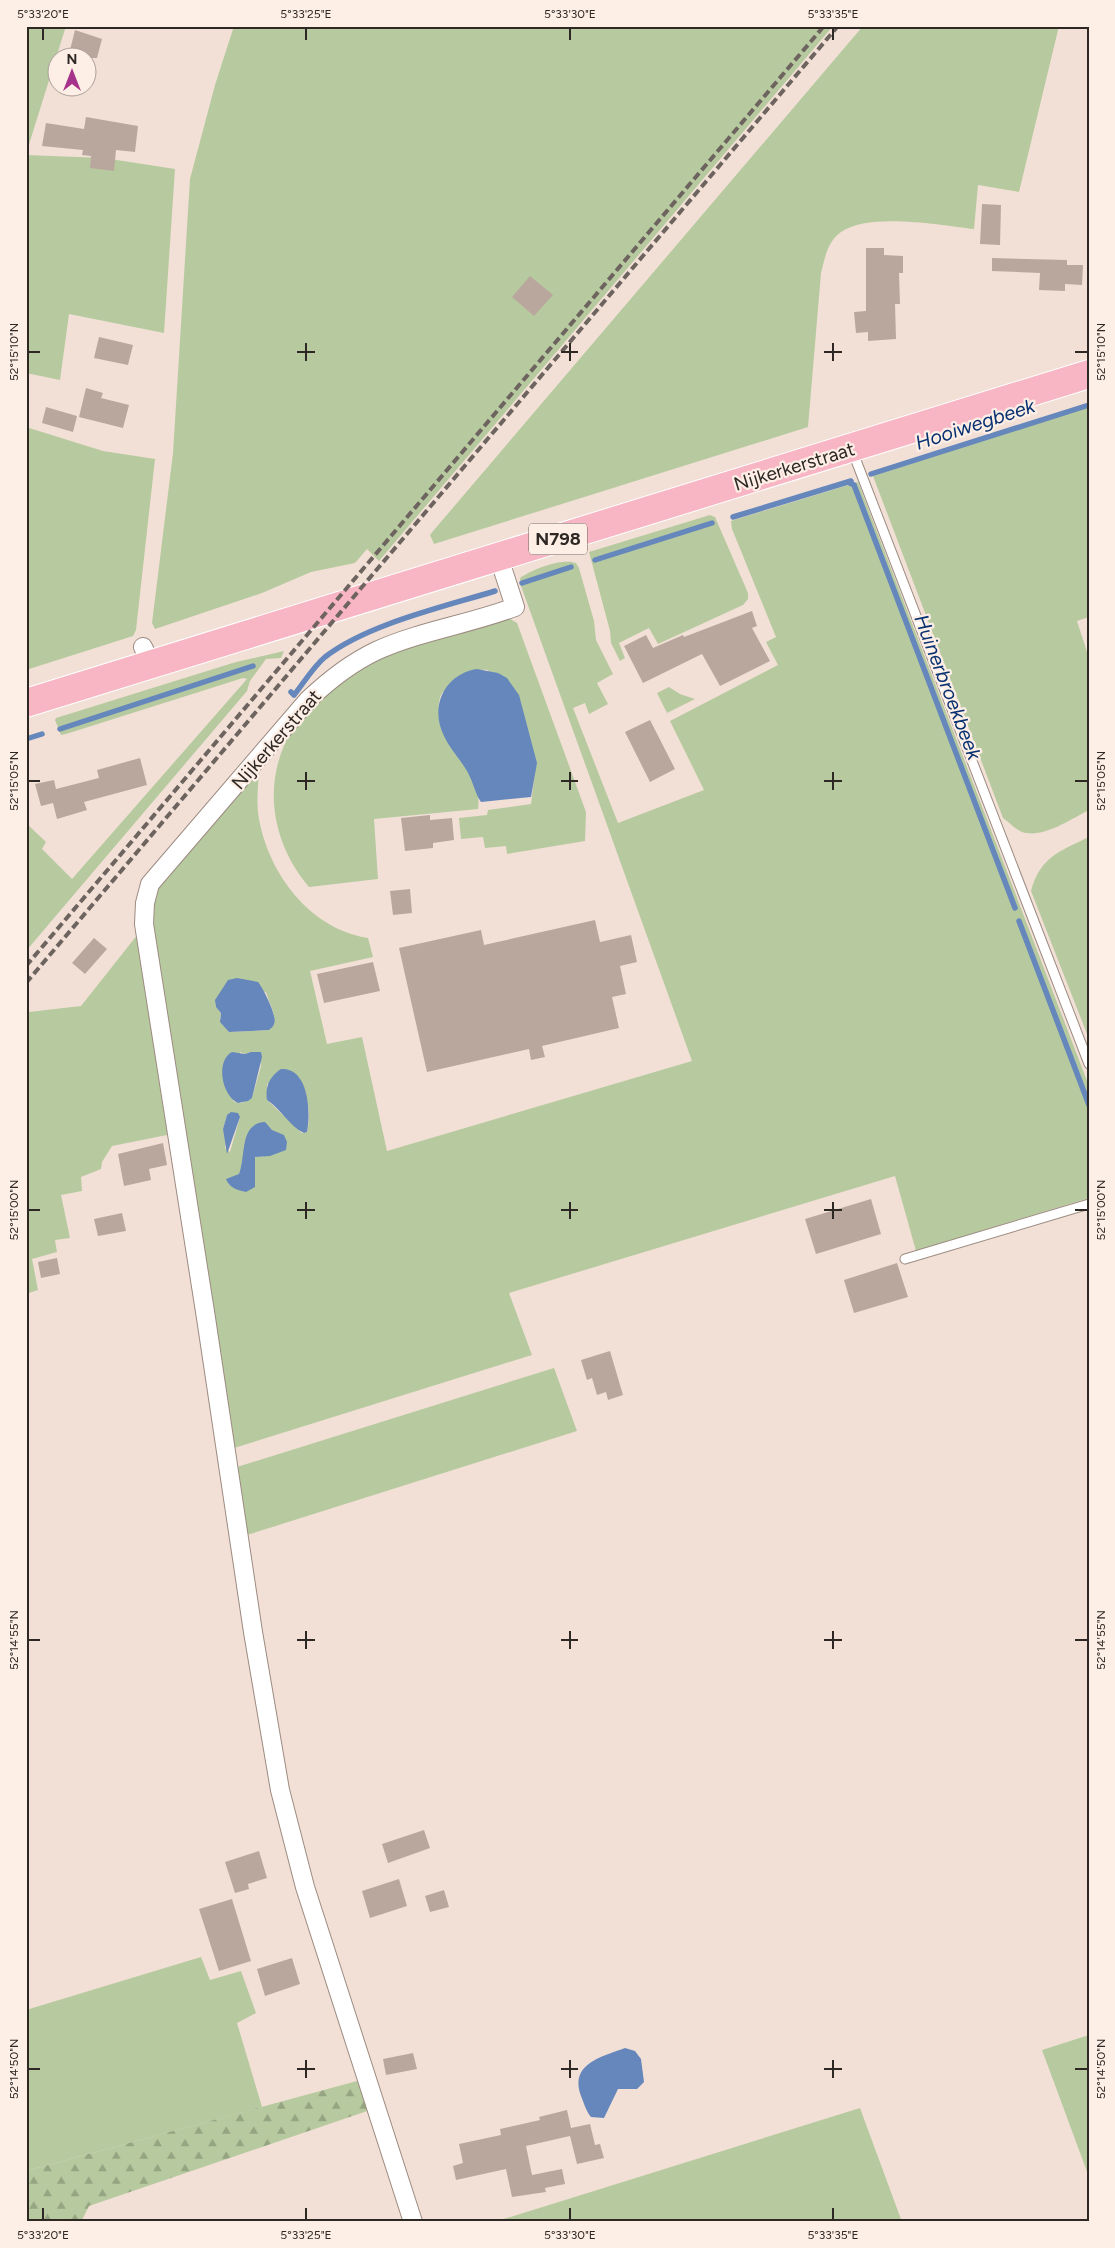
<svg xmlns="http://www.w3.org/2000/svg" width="1115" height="2248" font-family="Figtree,sans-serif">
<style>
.green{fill:#b7ca9f;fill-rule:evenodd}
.forest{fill:url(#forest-firs)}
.water{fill:#6687bc}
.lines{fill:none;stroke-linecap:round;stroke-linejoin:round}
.stream{stroke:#6687bc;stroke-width:5.5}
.building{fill:#b9a79e}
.lane-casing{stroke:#9c8b81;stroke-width:11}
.street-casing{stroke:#9c8b81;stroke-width:20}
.primary-casing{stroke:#fff;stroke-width:30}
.lane{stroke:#fff;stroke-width:9}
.street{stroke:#fff;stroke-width:18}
.primary{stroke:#f8b6c4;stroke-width:28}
.rail{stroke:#6e645f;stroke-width:4;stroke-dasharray:8 4;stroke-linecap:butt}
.ticks{fill:none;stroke:#2e2824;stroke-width:2}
.labels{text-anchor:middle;stroke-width:4.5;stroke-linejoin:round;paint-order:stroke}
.shield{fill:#fdeee6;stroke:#6c635e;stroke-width:1}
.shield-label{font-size:18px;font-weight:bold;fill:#2e2824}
.street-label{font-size:19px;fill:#2e2824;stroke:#fdeee6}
.water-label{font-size:20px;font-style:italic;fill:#073170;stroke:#fdeee6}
.neatline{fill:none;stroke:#2e2824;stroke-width:2}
.ticks-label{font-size:12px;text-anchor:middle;fill:#2e2824}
</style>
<defs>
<pattern id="forest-firs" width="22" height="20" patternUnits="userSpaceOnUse" patternTransform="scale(1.25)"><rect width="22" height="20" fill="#b7ca9f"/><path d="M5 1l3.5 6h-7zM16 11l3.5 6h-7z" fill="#95a481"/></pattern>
</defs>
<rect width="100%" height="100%" fill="#f2e0d6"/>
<path class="green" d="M26 26H66L26 154Z
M234 26H833L379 561 367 549 355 563 311 572 262 593 155 629 152 623 173 453 190 179 215 85Z
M863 26H1059L1019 192 978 185 974 229C941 225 869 212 841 232 827 242 825 258 821 273L808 427 434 544 430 535 434 530Z
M26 155 104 158 175 169 164 333 69 314 60 380 26 373Z
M1089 406V617L1077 621 1089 658V810C1071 819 1043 839 1022 832 1016 830 1009 822 1003 818L873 476Z
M26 427 103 451 155 459 136 630 133 636 26 670Z
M858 482 1089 1086V1198L916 1251 895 1176 509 1293 532 1355 234 1448 150 926 155 890 260 766C258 783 256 802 259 819 269 874 310 929 368 938L373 957 310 971 327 1044 362 1037 387 1151 692 1061 521 586 520 578C533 569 561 558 576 563L579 568 594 621 596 640 613 674 597 683 608 704 589 714 585 703 573 708 618 823 704 790 670 721 778 665 766 642 776 637 732 529 731 521ZM266 992C270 1007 280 1018 269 1030L229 1032 220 1019 221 1013 215 1005ZM240 1052 245 1054 251 1052 261 1053V1066L252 1098C245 1102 241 1105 233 1101ZM299 1077C307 1096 312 1111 307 1132L302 1133 267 1100V1084ZM227 1115 240 1117 230 1152 225 1148 227 1139 223 1129ZM271 1129 272 1130 263 1157 257 1155 254 1159 246 1192 228 1184 239 1174Z
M710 515 715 517 748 593V599L743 605 658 644 649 628 619 643 625 658 620 661 611 643 610 631 589 552Z
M507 617 517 623 586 812 585 841 507 854 506 846 485 848 483 837 461 839 459 818 487 815 488 810 531 804 536 763 488 670C471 669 466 673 454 683 450 686 445 690 442 693 439 698 438 706 439 712 440 749 484 774 478 809L374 819 378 879 309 887C259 828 261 746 323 695 340 680 363 665 382 654 393 648 407 646 419 643 448 634 477 626 507 617Z
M284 651 281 658 266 659 250 681 247 691 26 951V823L46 842 42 849 72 879 247 679 243 678 66 734 61 735 55 720 56 718 236 662Z
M669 687 680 694 695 699 667 713 657 693Z
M1089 837V1039L1031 891C1040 857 1060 851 1089 837Z
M138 934 172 1134 112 1146 102 1162 101 1169 81 1177 82 1191 61 1195 70 1238 55 1240 57 1252 32 1259 38 1290 26 1294V1015L29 1012 81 1006Z
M554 1368 577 1431 247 1535 237 1467Z
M201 1957 210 1980 241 1971 256 2013 237 2023 262 2107 26 2171V2010Z
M1089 2035V2177L1042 2050Z
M860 2108 902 2222H494Z"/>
<path class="forest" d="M357 2081 373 2109 89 2206 81 2222 26 2221V2171Z"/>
<path class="water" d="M477 669 498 673 507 678 519 695 537 763 531 797 481 802C475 794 473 781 467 771 460 759 450 749 444 736 429 706 445 674 477 669Z
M237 978 258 982C263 988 278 1017 274 1024 273 1027 271 1028 269 1030L229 1032 220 1022 221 1013 216 1007 215 1000 228 980Z
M232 1052 245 1054 251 1052H261L262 1057 252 1098 248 1101 238 1103C222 1096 215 1061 232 1052Z
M281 1069C309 1067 311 1113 307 1132L304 1133C289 1126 281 1109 267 1100 265 1087 269 1077 281 1069Z
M231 1112 238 1113 240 1117 227 1154 223 1129 227 1115Z
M265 1122 272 1130 284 1135 287 1142 286 1150 270 1156 255 1157V1187L246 1192C238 1190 229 1188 226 1179L239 1174C246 1157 239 1123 265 1122Z
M625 2048 635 2051 641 2059 644 2082 637 2089H618L604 2118 591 2117C586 2111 584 2103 581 2096 569 2064 601 2057 625 2048Z"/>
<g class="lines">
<path class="stream" d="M871 474 1089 405
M848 482 854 485 1015 908
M733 517 851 481
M595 560 712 523
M522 583 571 567
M291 692 294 695C303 684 313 667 325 657 368 624 443 607 495 591
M60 729 253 666
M26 739 42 734
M1019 921 1089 1105"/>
</g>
<path class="building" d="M75 30 102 39 97 58H68Z
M86 117 138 126 135 152 116 150 114 171 90 168 91 156 82 155 83 150 42 146 46 123 84 129Z
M982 204 1001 205 1000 245 980 244Z
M866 248H884V255L903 256V273H899L900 304H895L896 339 868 341V332L856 333 854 312 866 311Z
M992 258 1067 260V265H1083L1082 285 1065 284V291L1039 290 1040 273 992 271Z
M530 276 553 295 534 316 512 297Z
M99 337 133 345 128 365 94 358Z
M86 388 103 393 101 398 129 405 123 428 79 417Z
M46 407 77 416 73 432 42 423Z
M752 611 757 626 752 628 770 661 720 686 702 654 643 683 624 646 646 635 653 648 683 635 684 637Z
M650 720 675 769 650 782 625 732Z
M140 758 147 785 84 802 87 810 57 819 53 803 41 806 35 784 54 780 56 789 99 778 97 770Z
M430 815V820L452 818 454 840 433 843V848L405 851 401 818Z
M410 889 412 913 393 915 390 891Z
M595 920 600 942 631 935 637 962 620 966 626 994 612 997 619 1028 542 1046 545 1057 531 1060 529 1049 427 1072 399 948 481 930 484 945Z
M94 938 107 949 85 974 72 963Z
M373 962 380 991 324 1003 317 974Z
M163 1143 167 1165 149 1169 151 1180 124 1186 118 1154Z
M871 1199 881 1234 816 1254 805 1219Z
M122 1213 126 1231 98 1236 94 1219Z
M57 1258 60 1274 41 1278 38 1262Z
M897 1263 908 1297 854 1313 844 1280Z
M610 1351 623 1395 608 1400 606 1392 597 1395 592 1378 587 1380 581 1360Z
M424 1830 430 1848 388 1863 382 1844Z
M259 1851 267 1878 248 1884 249 1889 235 1893 225 1862Z
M399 1879 407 1906 370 1918 362 1891Z
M444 1890 449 1907 430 1912 425 1896Z
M232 1899 251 1961 219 1971 199 1909Z
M292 1958 300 1984 265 1996 257 1969Z
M413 2053 417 2069 386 2075 383 2059Z
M567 2110 571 2128 590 2124 595 2145 600 2144 604 2158 577 2164 570 2136 526 2146 532 2175 562 2169 565 2184 545 2188 546 2192 512 2197 506 2169 456 2180 453 2166 463 2163 459 2144 501 2135 500 2129 540 2120 539 2117Z"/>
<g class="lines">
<g class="lane-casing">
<path id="lane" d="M852 450 1089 1064
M905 1259 1089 1204"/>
</g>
<g class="street-casing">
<path id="street" d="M143 647 151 664
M413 2222 305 1887 280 1790 253 1632 206 1318 144 924 145 903 150 884 308 700C328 681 351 663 376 651 420 631 470 624 515 607L499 558"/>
</g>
<g class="primary-casing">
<path id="primary" d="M26 703 1089 374"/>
</g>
<use href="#lane" class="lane"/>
<use href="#street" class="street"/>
<use href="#primary" class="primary"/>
<path class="rail" d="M26 966 824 26
M26 983 838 26"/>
</g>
<path class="ticks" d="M43 28V40M306 28V40M570 28V40M833 28V40M306 343V361M570 343V361M833 343V361M28 352H40M297 352H315M561 352H578M824 352H842M1075 352H1088M306 772V790M570 772V790M833 772V790M28 781H40M297 781H315M561 781H578M824 781H842M1075 781H1088M306 1202V1219M570 1202V1219M833 1202V1219M28 1210H40M297 1210H315M561 1210H578M824 1210H842M1075 1210H1088M306 1631V1649M570 1631V1649M833 1631V1649M28 1640H40M297 1640H315M561 1640H578M824 1640H842M1075 1640H1088M306 2060V2078M570 2060V2078M833 2060V2078M28 2069H40M297 2069H315M561 2069H578M824 2069H842M1075 2069H1088M43 2208V2220M306 2208V2220M570 2208V2220M833 2208V2220"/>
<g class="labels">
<rect class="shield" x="529" y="523.5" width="58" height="31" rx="4"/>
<g class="shield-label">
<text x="558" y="545">N798</text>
</g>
<g class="street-label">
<text transform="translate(794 466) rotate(-17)" y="7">Nijkerkerstraat</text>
<text transform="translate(276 739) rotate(-49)" y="7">Nijkerkerstraat</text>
</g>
<g class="water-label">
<text transform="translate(975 424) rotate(-18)" y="7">Hooiwegbeek</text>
<text transform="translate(948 687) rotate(69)" y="7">Huinerbroekbeek</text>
</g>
</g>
<rect width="1115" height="2248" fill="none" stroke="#fdeee6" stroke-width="55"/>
<g transform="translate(72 72)"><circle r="24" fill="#fdeee6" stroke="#aa9f98"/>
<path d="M0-4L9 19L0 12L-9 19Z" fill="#a7328b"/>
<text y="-8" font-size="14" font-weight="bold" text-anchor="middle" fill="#2e2824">N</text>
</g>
<rect x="28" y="28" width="1060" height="2192" class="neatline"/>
<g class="ticks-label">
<text x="43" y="18">5°33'20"E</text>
<text x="306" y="18">5°33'25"E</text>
<text x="570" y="18">5°33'30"E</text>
<text x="833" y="18">5°33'35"E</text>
<text transform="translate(14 352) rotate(-90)" y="4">52°15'10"N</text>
<text transform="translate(1101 352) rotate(-90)" y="4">52°15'10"N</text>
<text transform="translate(14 781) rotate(-90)" y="4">52°15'05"N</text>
<text transform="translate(1101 781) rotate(-90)" y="4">52°15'05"N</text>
<text transform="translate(14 1210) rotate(-90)" y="4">52°15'00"N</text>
<text transform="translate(1101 1210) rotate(-90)" y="4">52°15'00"N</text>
<text transform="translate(14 1640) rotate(-90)" y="4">52°14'55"N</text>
<text transform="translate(1101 1640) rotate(-90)" y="4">52°14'55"N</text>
<text transform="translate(14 2069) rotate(-90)" y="4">52°14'50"N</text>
<text transform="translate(1101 2069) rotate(-90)" y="4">52°14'50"N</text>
<text x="43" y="2239">5°33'20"E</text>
<text x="306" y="2239">5°33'25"E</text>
<text x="570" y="2239">5°33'30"E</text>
<text x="833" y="2239">5°33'35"E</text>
</g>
</svg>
